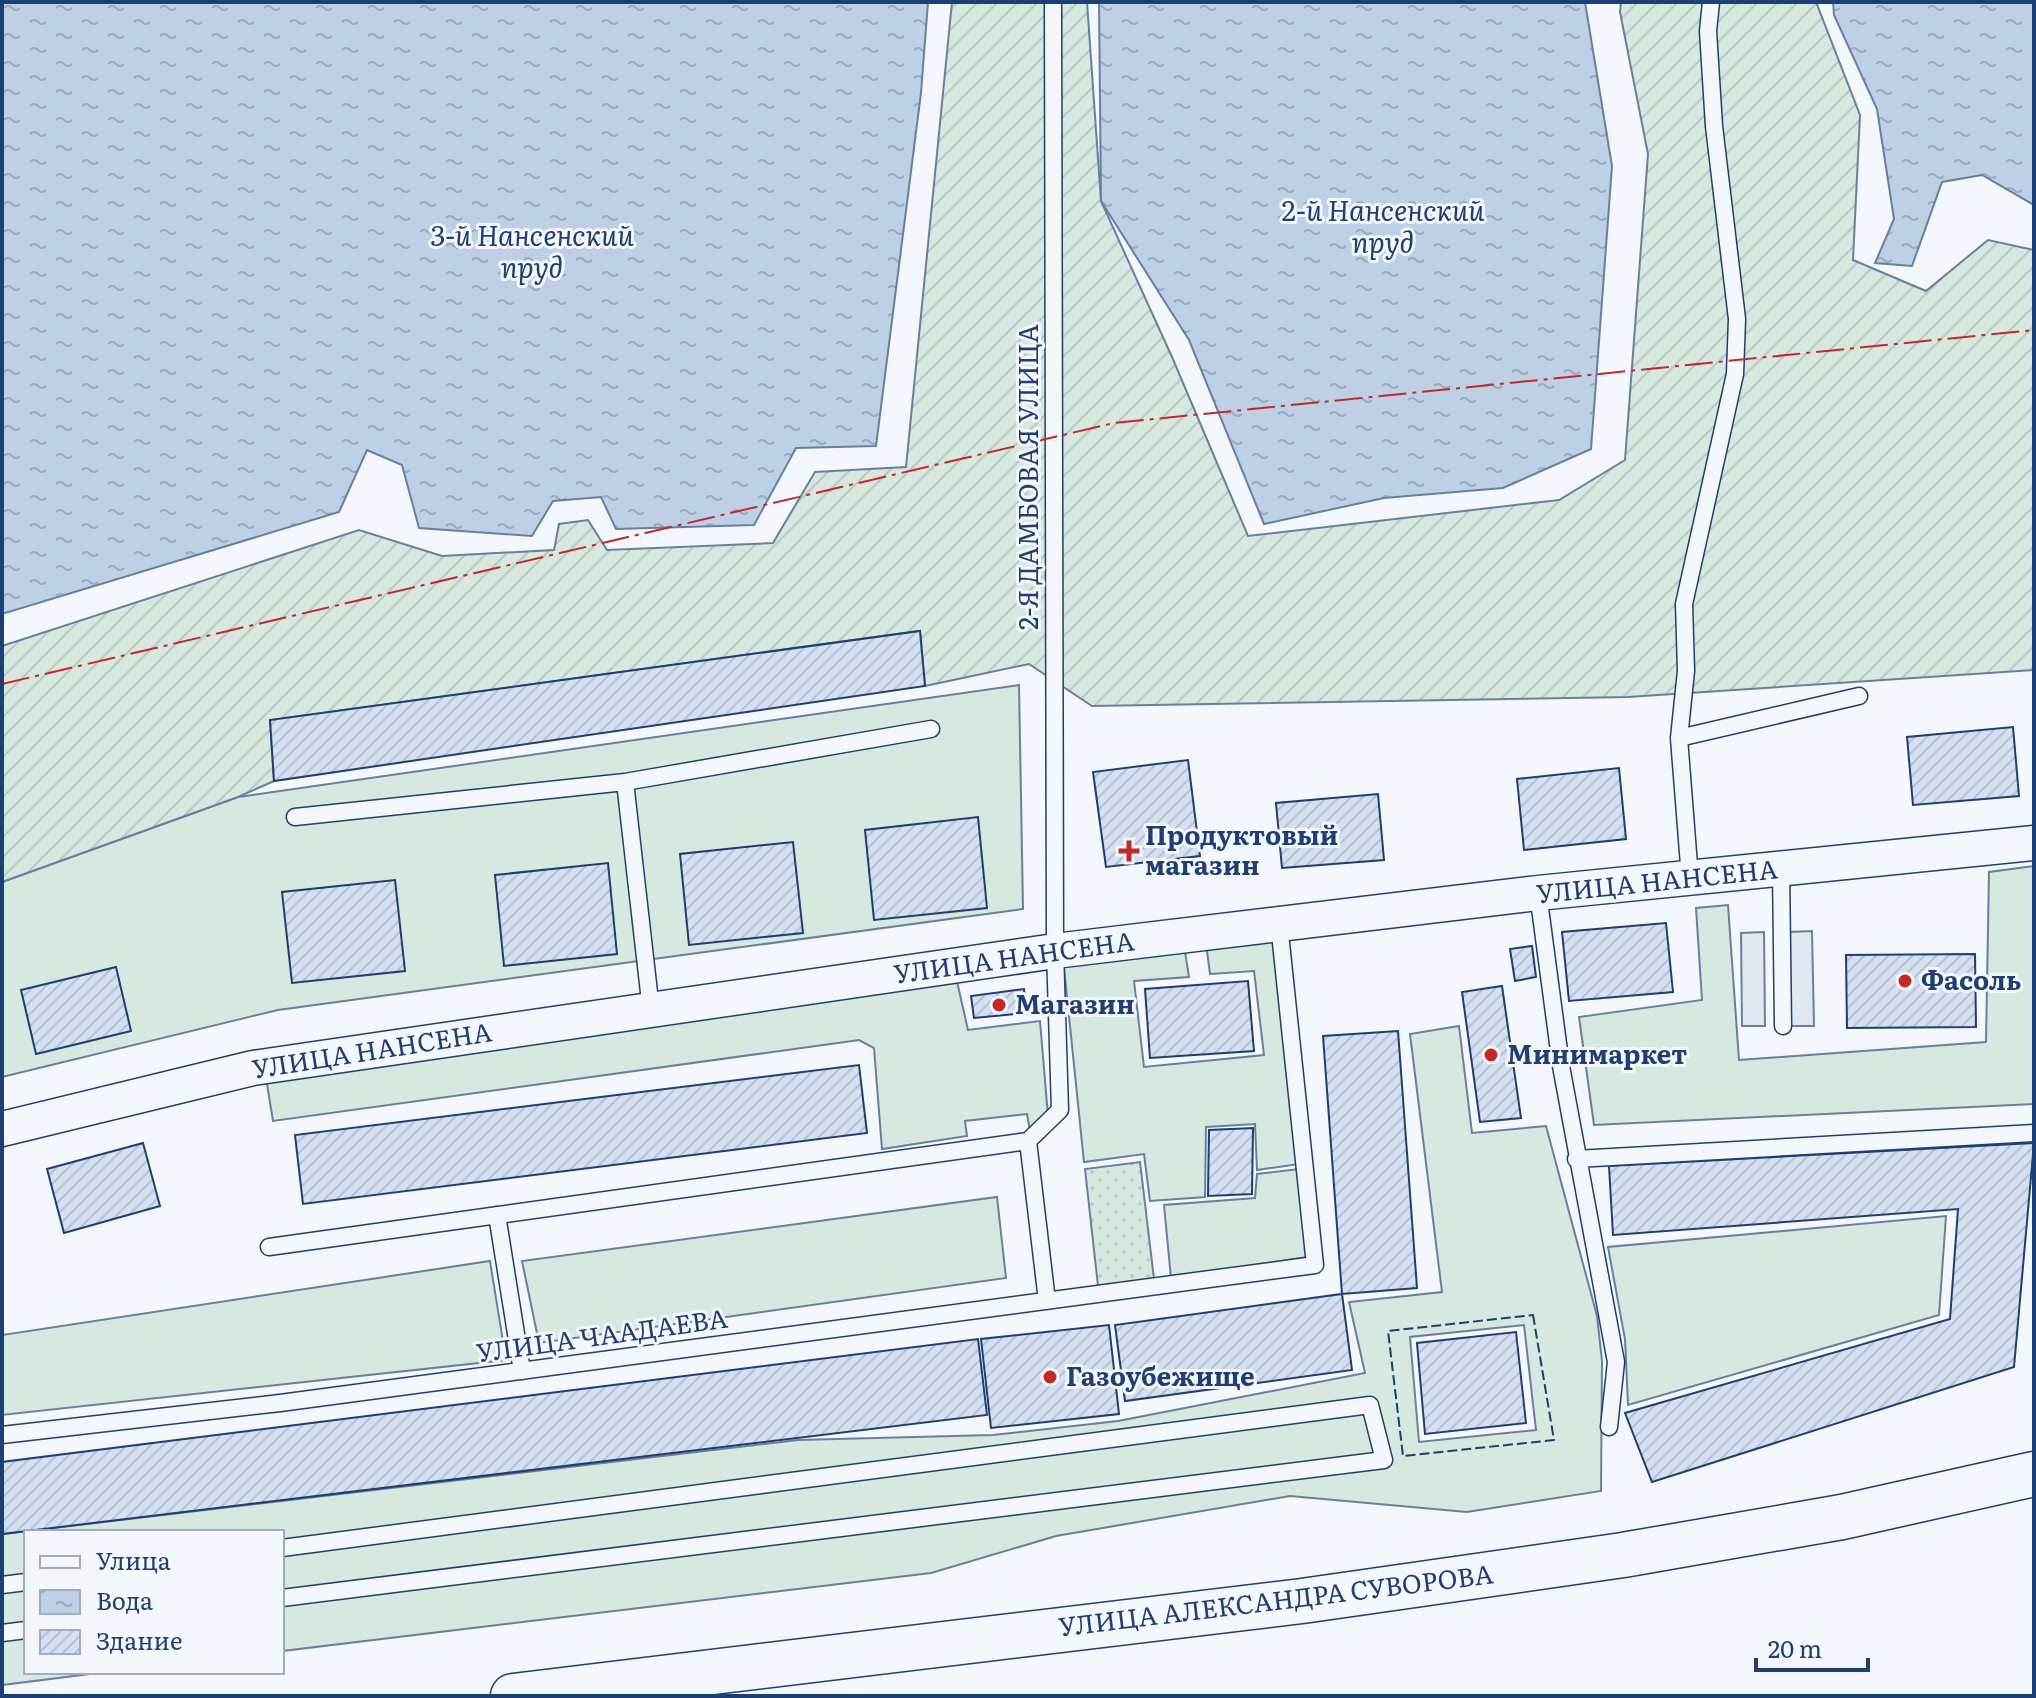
<svg xmlns="http://www.w3.org/2000/svg" width="2036" height="1698" font-family="Literata,serif">
<style>
.grass{fill:#d7e8df;stroke:#687fa3;stroke-width:2;fill-rule:evenodd}
.park{fill:url(#park-dots);stroke:#687fa3;stroke-width:2}
.garden{fill:url(#garden-furrows);stroke:#687fa3;stroke-width:2}
.parking{fill:#e3e8f0;stroke:#687fa3;stroke-width:2}
.water{fill:url(#water-ripples);stroke:#687fa3;stroke-width:2}
.building{fill:url(#building-hatch);stroke:#1d3f73;stroke-width:2}
.lines{fill:none;stroke-linecap:round;stroke-linejoin:round}
.lane-casing{stroke:#1d3f73;stroke-width:19}
.street-casing{stroke:#1d3f73;stroke-width:37}
.primary-casing{stroke:#1d3f73;stroke-width:47}
.lane{stroke:#f4f7fb;stroke-width:16}
.street{stroke:#f4f7fb;stroke-width:34}
.primary{stroke:#f4f7fb;stroke-width:44}
.fence{stroke:#1d3f73;stroke-width:2;stroke-dasharray:10 4;stroke-linecap:butt}
.power{stroke:#c62828;stroke-width:2;stroke-dasharray:28 6 4 6;stroke-linecap:butt}
.poi-dot{fill:#c62828;stroke:#f4f7fb;stroke-width:3}
.labels{text-anchor:middle;stroke-width:6;stroke-linejoin:round;paint-order:stroke}
.street-label{font-size:26px;fill:#1d3f73;stroke:#f4f7fb}
.poi-label{font-size:26px;font-weight:bold;fill:#1d3f73;stroke:#f4f7fb;text-anchor:start}
.water-label{font-size:28px;font-style:italic;fill:#1d3f73;stroke:#f4f7fb}
</style>
<defs>
<pattern id="park-dots" width="8" height="8" patternUnits="userSpaceOnUse" patternTransform="scale(2)"><rect width="8" height="8" fill="#d7e8df"/><path d="M2 2h.1M6 6h.1" fill="none" stroke="#b8c8c3" stroke-width="1.8" stroke-linecap="round"/></pattern>
<pattern id="garden-furrows" width="10" height="10" patternUnits="userSpaceOnUse" patternTransform="scale(2)"><rect width="10" height="10" fill="#d7e8df"/><path d="M-1 1l2-2M0 10L10 0M9 11l2-2" fill="none" stroke="#b8c8c3"/></pattern>
<pattern id="water-ripples" width="26" height="14" patternUnits="userSpaceOnUse" patternTransform="scale(2)"><rect width="26" height="14" fill="#bed0e5"/><path d="M2 4q2-2 4 0t4 0M15 11q2-2 4 0t4 0" fill="none" stroke="#9aaabe"/></pattern>
<pattern id="building-hatch" width="6" height="6" patternUnits="userSpaceOnUse" patternTransform="scale(2)"><rect width="6" height="6" fill="#d5e0f0"/><path d="M-1 1l2-2M0 6l6-6M5 7l2-2" fill="none" stroke="#b6c1d1"/></pattern>
</defs>
<rect width="100%" height="100%" fill="#f4f7fb"/>
<path class="grass" d="M1019 685 1023 909 278 1010 2 1077V882L238 797Z
M2034 866V1104L1594 1125 1579 1017 1702 1000 1696 908 1728 905 1739 1060 1986 1042 1989 872Z
M1274 932 1299 1164 1257 1170 1255 1124 1206 1127 1205 1197 1150 1201 1144 1154 1084 1162 1063 958 1184 945 1189 977 1134 981 1144 1067 1264 1055 1254 971 1210 974 1206 943Z
M956 977 968 1030 1040 1021 1049 1128 1030 1131 1027 1114 965 1121 967 1136 882 1149 874 1048 859 1040 273 1121 266 1078Z
M1459 1026 1472 1133 1546 1126 1597 1316 1602 1361 1601 1491 1467 1512 1290 1496 1056 1536 931 1573 282 1651V1532H26V1672H106L2 1685V1534L798 1440 993 1435 1118 1421 1365 1373 1349 1302 1442 1292 1410 1034ZM1524 1325 1536 1430 1419 1442 1410 1337Z
M1299 1169 1307 1257 1171 1278 1164 1205 1255 1198 1257 1174Z
M997 1197 1006 1278 539 1343 522 1261Z
M1946 1216 1939 1315 1628 1405 1625 1339 1608 1247Z
M490 1261 506 1360 2 1415V1335Z"/>
<path class="park" d="M1140 1162 1154 1279 1098 1286 1085 1169Z"/>
<path class="garden" d="M952 2H1087L1101 201 1172 357 1248 536 1559 500 1625 460 1648 154 1620 12 1621 2H1816L1860 115 1853 260 1926 291 1988 240 2034 250V670L1628 697 1092 706 1029 664 925 686 920 631 270 720 274 781 238 797 2 882V646L359 530 442 556 554 550 559 524 588 520 607 550 773 543 815 472 906 467Z"/>
<path class="parking" d="M1812 931 1814 1026H1790L1789 932Z
M1764 932 1765 1026H1742L1741 933Z"/>
<path class="water" d="M2 2H928L921 93 876 446 796 448 754 525 616 529 601 497 553 501 532 536 419 528 402 465 367 450 339 512 2 614Z
M1099 2H1585L1612 166 1591 449 1503 488 1384 498 1264 524 1189 340 1101 201Z
M1833 2H2034V205L1982 175 1942 182 1912 266 1875 263 1894 219 1877 109 1834 15Z"/>
<path class="building" d="M920 631 925 686 274 781 270 720Z
M2013 727 2019 796 1913 805 1907 737Z
M1188 760 1200 856 1106 867 1093 772Z
M1619 768 1626 839 1524 850 1517 779Z
M1378 794 1384 860 1282 868 1276 803Z
M978 817 987 908 874 920 865 830Z
M793 842 803 933 689 945 680 854Z
M608 863 617 954 504 966 495 875Z
M395 880 405 971 292 983 282 892Z
M1666 923 1673 992 1569 1001 1562 932Z
M1532 946 1536 977 1515 981 1510 949Z
M1975 954 1976 1027 1847 1028 1846 955Z
M116 967 131 1031 36 1054 21 990Z
M1248 981 1254 1051 1150 1058 1145 989Z
M1502 986 1521 1118 1480 1122 1462 992Z
M1024 989 1027 1013 974 1018 971 996Z
M1398 1031 1417 1288 1342 1294 1323 1036Z
M859 1065 867 1133 303 1204 295 1135Z
M1253 1128 1252 1194 1208 1196 1209 1130Z
M143 1143 160 1206 64 1233 47 1169Z
M2034 1143 2014 1367 1652 1482 1625 1413 1950 1319 1958 1209 1613 1235 1609 1166Z
M1342 1294 1352 1370 1125 1401 1115 1325Z
M1109 1325 1119 1414 991 1428 981 1339Z
M1516 1332 1526 1423 1425 1434 1417 1343Z
M978 1339 987 1415 2 1534V1462Z"/>
<g class="lines">
<g class="lane-casing">
<path id="lane" d="M1679 738 1686 671 1684 604 1735 374 1737 319 1714 126 1708 31 1711 2
M295 817 625 782
M1781 869 1783 1026
M1690 878 1679 738 1859 696
M1538 893 1561 1066 1616 1362 1609 1427
M651 1010 625 782 931 729
M1028 1141 1047 1301
M1576 1159 2034 1133
M497 1215 522 1371
M269 1247 1028 1141 1060 1110 1055 951 1053 2
M2 1435 280 1403 1315 1265 1279 924
M282 1548 1370 1405 1384 1460 282 1598
M2 1585 26 1582
M2 1633 26 1630"/>
</g>
<g class="street-casing">
<path id="street" d="M2 1129 253 1068 1055 951 1538 893 2034 843"/>
</g>
<g class="primary-casing">
<path id="primary" d="M513 1696 1302 1601 1623 1555 1842 1517 2034 1474"/>
</g>
<use href="#lane" class="lane"/>
<use href="#street" class="street"/>
<use href="#primary" class="primary"/>
<path class="fence" d="M1533 1315 1554 1440 1403 1456 1388 1331Z"/>
<path class="power" d="M2 684 1114 423 2034 330"/>
</g>
<g class="poi-dot">
<path d="M1125 839h8v8h8v8h-8v8h-8v-8h-8v-8h8z"/>
<circle cx="1905" cy="981" r="8"/>
<circle cx="999" cy="1005" r="8"/>
<circle cx="1491" cy="1055" r="8"/>
<circle cx="1050" cy="1377" r="8"/>
</g>
<g class="labels">
<g class="street-label">
<text transform="translate(1029 477) rotate(-90)" y="9">2-Я ДАМБОВАЯ УЛИЦА</text>
<text transform="translate(1657 882) rotate(-6)" y="9">УЛИЦА НАНСЕНА</text>
<text transform="translate(1014 958) rotate(-8)" y="9">УЛИЦА НАНСЕНА</text>
<text transform="translate(372 1051) rotate(-9)" y="9">УЛИЦА НАНСЕНА</text>
<text transform="translate(602 1336) rotate(-8)" y="9">УЛИЦА ЧААДАЕВА</text>
<text transform="translate(1276 1601) rotate(-7)" y="9">УЛИЦА АЛЕКСАНДРА СУВОРОВА</text>
</g>
<g class="poi-label">
<text x="1145" y="845">Продуктовый<tspan x="1145" dy="30">магазин</tspan></text>
<text x="1921" y="990">Фасоль</text>
<text x="1015" y="1014">Магазин</text>
<text x="1507" y="1064">Минимаркет</text>
<text x="1066" y="1386">Газоубежище</text>
</g>
<g class="water-label">
<text x="1383" y="221">2-й Нансенский<tspan x="1383" dy="32">пруд</tspan></text>
<text x="532" y="246">3-й Нансенский<tspan x="532" dy="32">пруд</tspan></text>
</g>
</g>
<rect width="2036" height="1698" fill="none" stroke="#1d3f73" stroke-width="8"/>
<rect x="24" y="1530" width="260" height="144" fill="#f4f7fb" stroke="#9eadc5" stroke-width="2"/>
<rect x="40" y="1556" width="40" height="12" fill="#f4f7fb" stroke="#9eadc5" stroke-width="2"/>
<text x="96" y="1570" font-size="24" fill="#1d3f73">Улица</text>
<rect x="40" y="1590" width="40" height="24" fill="url(#water-ripples)" stroke="#9eadc5" stroke-width="2"/>
<text x="96" y="1610" font-size="24" fill="#1d3f73">Вода</text>
<rect x="40" y="1630" width="40" height="24" fill="url(#building-hatch)" stroke="#9eadc5" stroke-width="2"/>
<text x="96" y="1650" font-size="24" fill="#1d3f73">Здание</text>
<path d="M1756 1658v12h112v-12" fill="none" stroke="#1d3f73" stroke-width="4"/>
<text x="1768" y="1658" font-size="24" fill="#1d3f73" stroke="#f4f7fb" stroke-width="6" paint-order="stroke">20 m</text>
</svg>
